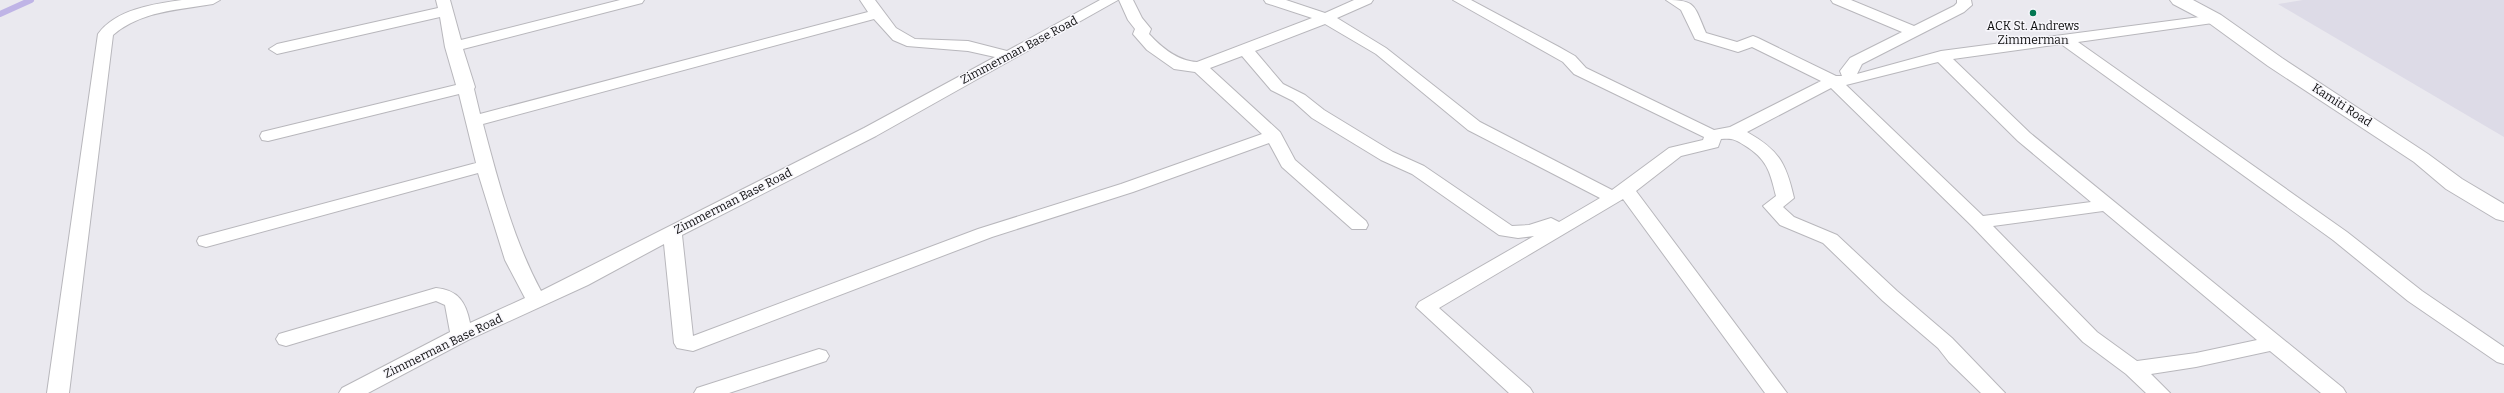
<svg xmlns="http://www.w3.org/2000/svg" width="2504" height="393" font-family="Bitter,serif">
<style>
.built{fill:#dddbe7}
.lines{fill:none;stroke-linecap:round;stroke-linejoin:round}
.stream{stroke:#bfb4e6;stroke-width:6}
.street-casing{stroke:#b8b7bc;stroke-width:2}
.secondary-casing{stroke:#b8b7bc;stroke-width:2}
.street{fill:#fff;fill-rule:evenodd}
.secondary{fill:#fff;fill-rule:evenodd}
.poi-dot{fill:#037752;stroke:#f8f7fc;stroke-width:1.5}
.labels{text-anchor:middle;stroke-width:3;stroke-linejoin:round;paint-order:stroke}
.poi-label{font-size:12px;fill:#0e0e0f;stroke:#f8f7fc}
.street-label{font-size:12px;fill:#0e0e0f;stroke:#f8f7fc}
</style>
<rect width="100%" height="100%" fill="#eae9ef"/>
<path class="built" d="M2303 0H2504V137L2278 4Z"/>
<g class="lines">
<path class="stream" d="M0 14 31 0"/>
<g class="street-casing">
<path id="street" d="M182 0H220L213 4C178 10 141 11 113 35L69 393H47L98 34C116 9 154 4 182 0Z
M436 0H450L461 40 620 0H644L642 3 463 49 475 87 474 89 480 114 868 12 860 0H875L896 28 915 39 968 41 1007 51 1100 0H1118L876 136 682 235 693 336 978 229 1121 184 1262 134 1195 72 1174 69 1147 50 1133 34 1135 29 1128 20 1119 0H1133L1142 18 1151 29 1149 34C1162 48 1178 61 1197 62L1312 18 1266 3 1264 0H1286L1325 13 1354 0H1373L1371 3 1337 18 1386 48 1480 122 1612 190 1669 148 1703 140 1704 137 1574 74 1563 62 1453 0H1471L1559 47 1575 56 1586 68 1714 130 1730 127 1821 81 1752 47 1738 52 1695 39 1681 10 1666 0C1697 0 1694 6 1706 33L1737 42 1753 36 1758 38 1836 76H1842L1840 71 1850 58 1902 32 1833 3 1831 0H1851L1914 26 1954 6 1957 3V0H1971L1972 5 1964 12 1862 64 1857 74 1941 51 2215 15 2222 19 2220 22 2078 42 2347 232 2422 291 2504 347V364L2497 362 2408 301 2333 240 2061 44 1953 59 2030 133 2343 388 2346 393H2321L2270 351 2196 367 2151 374 2170 393H2146L2126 374 2083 342 1972 226 1831 88 1747 132C1779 150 1786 163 1794 198L1783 207 1794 217 1837 235 1897 291 1952 338 2005 393H1981L1949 362 1938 348 1883 301 1823 243 1780 225 1763 206 1776 196C1770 171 1767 159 1744 145 1735 139 1731 138 1721 139L1718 147 1681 156 1636 191 1787 393H1765L1623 199 1439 308 1530 388 1533 393H1509L1416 307 1419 302 1534 236 1518 238 1499 235 1412 174 1381 160 1312 118 1293 101 1271 90 1242 56 1210 68 1280 132 1295 160 1366 221 1368 225 1366 229H1352L1282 167 1269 143 1133 192 992 237 693 351 677 348 674 343 664 244 588 285 468 340 368 393H339L342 388 450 332 445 305 436 301 286 346 279 344 276 339 279 334 436 288C458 290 466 302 470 323L525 298 505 260 478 173 206 247 199 245 197 241 199 237 476 163 459 94 268 141 262 140 260 136 262 132 456 85 445 47 440 17 277 54 269 49 277 44 438 8ZM874 19 893 40 907 46 968 51 995 57 864 128 541 291C513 239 498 181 483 124ZM1325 24 1376 54 1468 130 1600 198 1559 222 1551 218 1529 225 1512 226 1424 166 1393 152 1324 110 1305 95 1283 84 1255 51ZM1938 62 2018 141 2091 202 1983 216 1846 85ZM2103 211 2257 340 2196 353 2137 361 2097 332 1993 226Z
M819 349 826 351 829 356 826 361 729 393H694L697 388Z"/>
</g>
<g class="secondary-casing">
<path id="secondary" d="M2170 0H2193L2221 15 2282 58 2428 154 2462 179 2504 204V221L2496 219 2446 189 2414 162 2268 66 2209 23 2173 4Z"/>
</g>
<use href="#street" class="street"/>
<use href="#secondary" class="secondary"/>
</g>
<circle class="poi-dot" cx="2033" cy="13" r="4"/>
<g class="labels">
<g class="poi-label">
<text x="2033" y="30">ACK St. Andrews<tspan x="2033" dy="14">Zimmerman</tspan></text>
</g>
<g class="street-label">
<text transform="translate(1019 50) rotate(-28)" y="4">Zimmerman Base Road</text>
<text transform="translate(2342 105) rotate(33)" y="4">Kamiti Road</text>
<text transform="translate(733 201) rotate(-27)" y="4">Zimmerman Base Road</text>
<text transform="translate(443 346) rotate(-26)" y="4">Zimmerman Base Road</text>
</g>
</g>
</svg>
